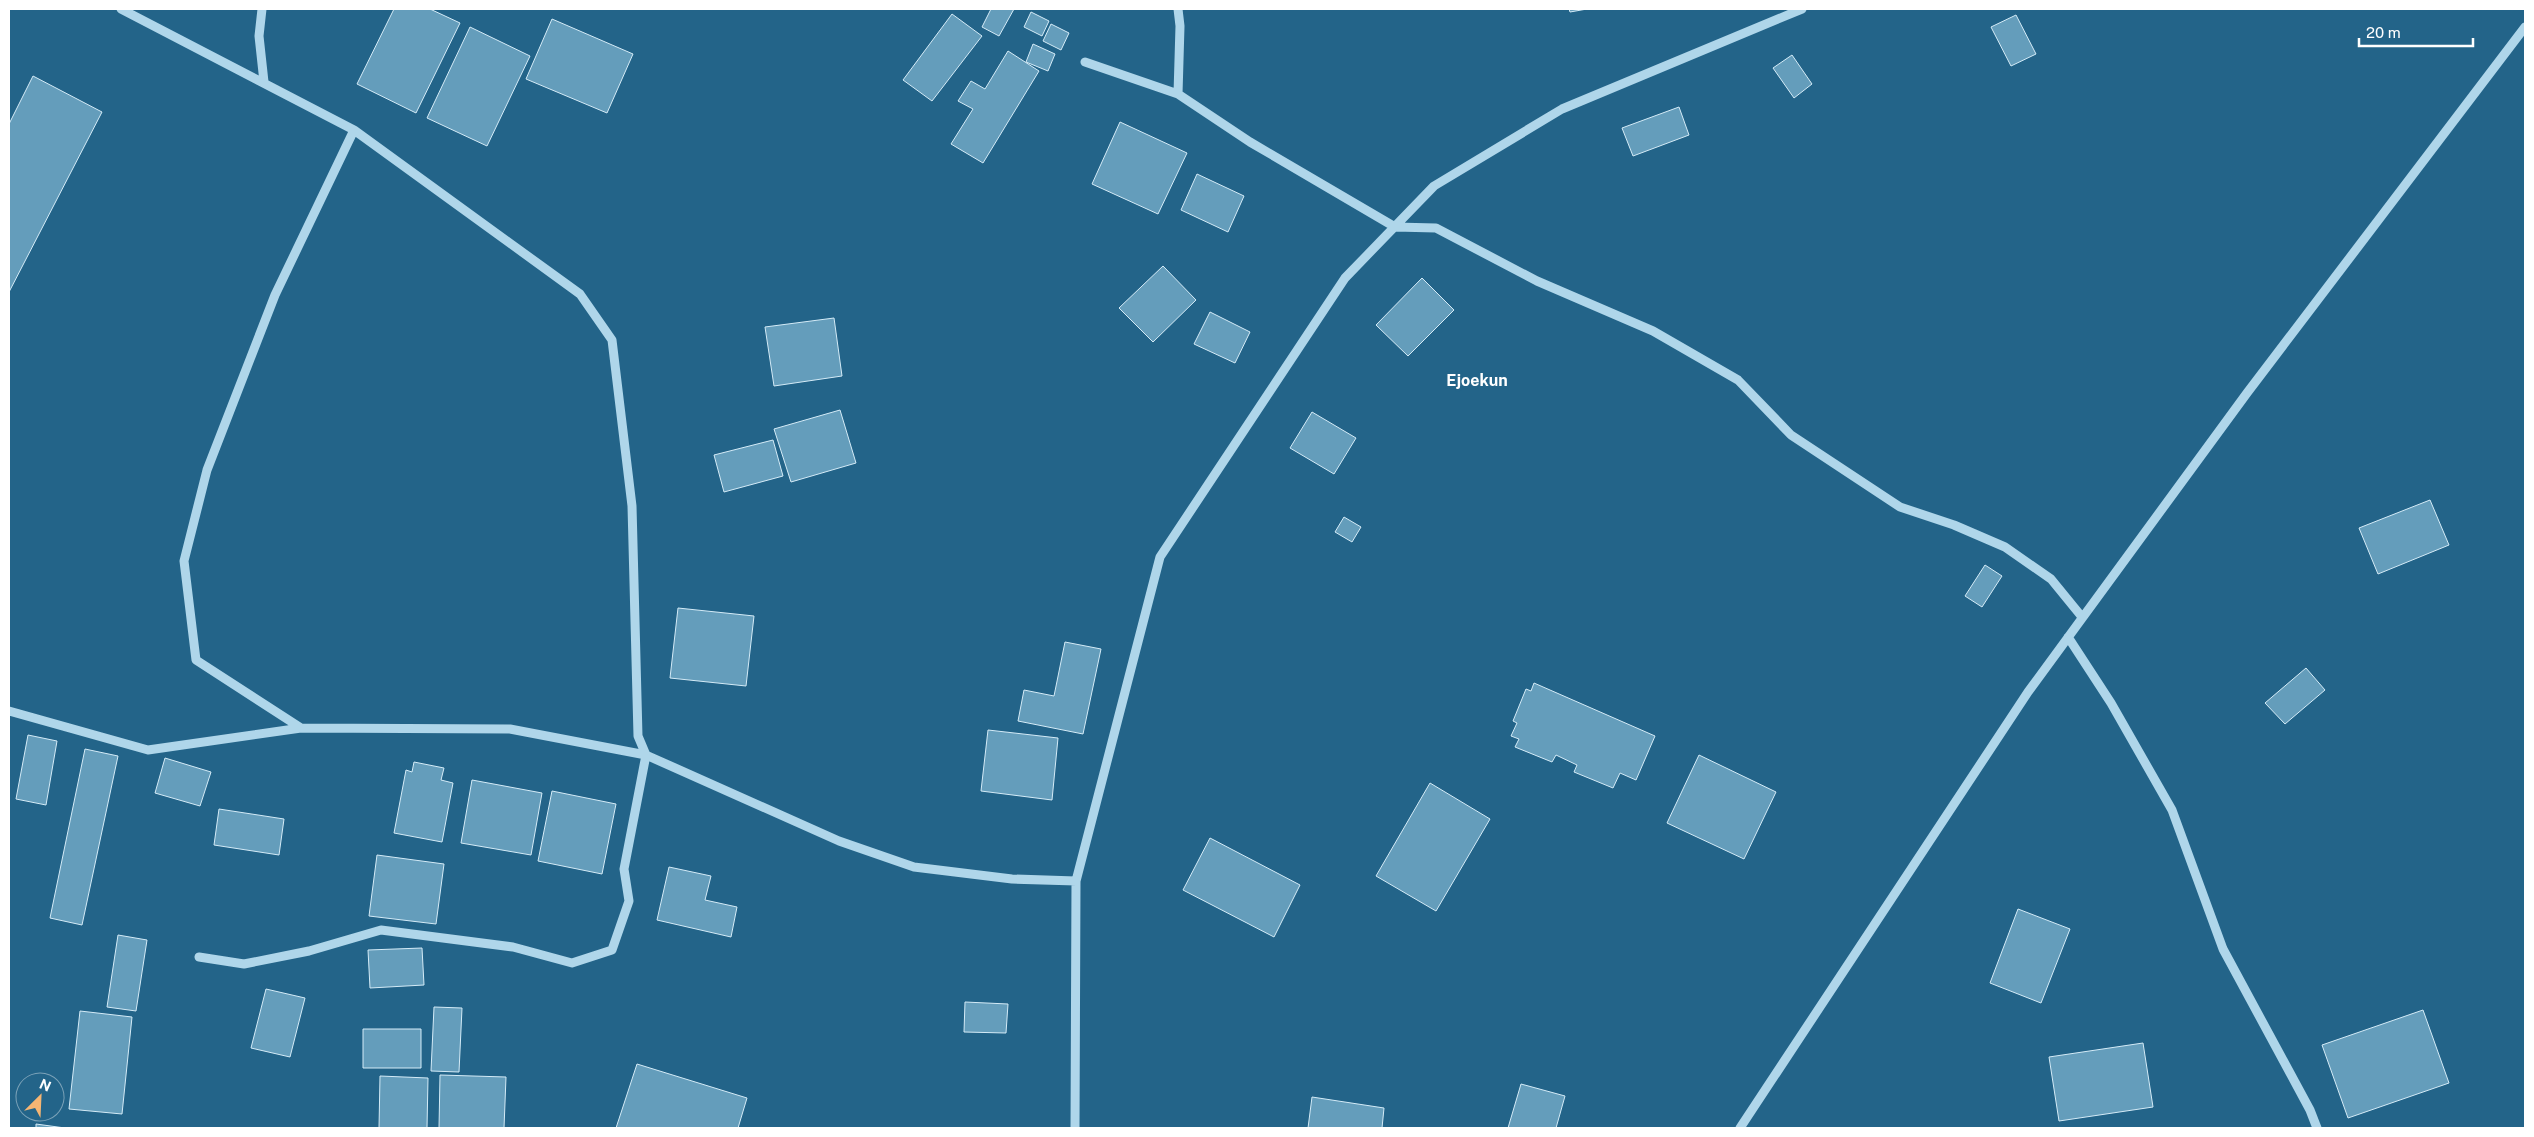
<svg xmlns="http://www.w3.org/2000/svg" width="2534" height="1137" font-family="'Public Sans',sans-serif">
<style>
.building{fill:#649dbb;stroke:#d4ebf7}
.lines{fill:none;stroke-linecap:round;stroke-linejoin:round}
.minor{stroke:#afd6ea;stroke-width:9}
.labels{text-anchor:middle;stroke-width:5;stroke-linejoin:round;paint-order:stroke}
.quarter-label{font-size:16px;font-weight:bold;fill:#fff;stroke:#236489}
</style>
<rect width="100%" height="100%" fill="#236489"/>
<path class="building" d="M394 9H430L460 23 416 113 357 84Z
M991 9H1014L999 36 982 27Z
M1569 9H1587L1570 12Z
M1031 12 1049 21 1042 36 1024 27Z
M952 14 982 36 932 101 903 80Z
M2016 15 2036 54 2011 66 1991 27Z
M552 19 633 54 607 113 526 79Z
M1051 24 1069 33 1061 50 1043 41Z
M470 27 530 56 487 146 427 118Z
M1033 44 1055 54 1048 71 1026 62Z
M1008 51 1039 71 983 163 951 144 973 109 958 101 971 81 985 89Z
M1792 55 1812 84 1794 98 1773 68Z
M33 76 102 112 9 292V124Z
M1679 107 1689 135 1633 156 1622 128Z
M1120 122 1187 153 1158 214 1092 184Z
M1197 174 1244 196 1228 232 1181 210Z
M1163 266 1196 300 1153 342 1119 308Z
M1422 278 1454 310 1408 356 1376 325Z
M1210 312 1250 332 1235 363 1194 344Z
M834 318 842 376 774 386 765 327Z
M840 410 856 463 791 482 774 429Z
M1312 412 1356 438 1334 474 1290 448Z
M773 440 783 476 724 492 714 455Z
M2430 500 2449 545 2378 574 2359 528Z
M1344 517 1361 527 1352 542 1335 532Z
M1985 565 2002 576 1982 607 1965 596Z
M678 608 754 616 746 686 670 678Z
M1065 642 1101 649 1083 734 1018 721 1024 690 1054 696Z
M2306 668 2325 690 2285 724 2265 703Z
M1534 683 1655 736 1636 780 1620 773 1613 788 1574 772 1577 765 1556 755 1552 762 1515 747 1519 739 1511 736 1517 723 1513 721 1526 689 1531 691Z
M988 730 1058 738 1052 800 981 791Z
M28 735 57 741 46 805 16 799Z
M85 749 118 756 82 925 50 918Z
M1699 755 1776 792 1744 859 1667 823Z
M165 758 211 772 200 806 155 793Z
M414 762 444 768 441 780 453 783 442 842 394 833 406 770 412 772Z
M472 780 542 793 531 855 461 843Z
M1430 783 1490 819 1436 911 1376 876Z
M552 791 616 804 602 874 538 861Z
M219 809 284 819 279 855 214 845Z
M1210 838 1300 885 1274 937 1183 890Z
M377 855 444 864 436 924 369 916Z
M669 867 711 876 705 900 737 907 731 937 657 920Z
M2018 909 2070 929 2041 1003 1990 983Z
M118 935 147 940 136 1011 107 1007Z
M422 948 424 985 370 988 368 950Z
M266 989 305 998 290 1057 251 1048Z
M965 1002 1008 1004 1006 1033 964 1032Z
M434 1007 462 1008 459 1072 431 1071Z
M2423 1010 2449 1083 2348 1118 2322 1045Z
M80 1011 132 1017 122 1114 69 1109Z
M363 1029H421V1068H363Z
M2143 1043 2153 1107 2059 1121 2049 1057Z
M637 1064 747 1098 738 1128H616Z
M440 1075 506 1077 504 1128H439Z
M380 1076 428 1078 427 1128H379Z
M1521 1084 1565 1096 1556 1128H1508Z
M1312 1097 1384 1108 1382 1128H1308Z
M36 1124 65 1128H36Z"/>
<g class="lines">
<path class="minor" d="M121 9 354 130 580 294 612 340 632 506 638 736 646 755 839 841 914 867 1012 879 1076 881
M262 9 259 36 264 82
M1085 62 1178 94 1250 142 1395 227 1436 228 1537 281 1653 331 1738 380 1791 435 1900 507 1954 525 2005 547 2051 579 2082 617
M1178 94 1180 26 1178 9
M2068 637 2111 703 2172 810 2223 949 2310 1110 2317 1128
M9 711 148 750 301 728 510 729 646 755 624 869 629 901 612 950 572 963 513 947 381 930 309 951 244 964 199 957
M301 728 196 660 184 561 207 470 275 295 354 130
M1075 1128 1076 881 1160 557 1345 278 1434 186 1562 109 1802 9
M1740 1128 2028 692 2247 393 2525 27"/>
</g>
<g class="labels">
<g class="quarter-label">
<text x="1477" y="386">Ejoekun</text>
</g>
</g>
<rect width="2534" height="1137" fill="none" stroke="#ffffff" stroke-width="20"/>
<g transform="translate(40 1097) rotate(24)"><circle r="24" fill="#236489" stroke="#7ba2b8"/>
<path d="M0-4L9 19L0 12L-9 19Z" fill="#f5b573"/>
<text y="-8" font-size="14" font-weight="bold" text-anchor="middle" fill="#ffffff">N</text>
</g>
<path d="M2359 38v8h114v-8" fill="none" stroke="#ffffff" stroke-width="2.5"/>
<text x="2366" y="38" font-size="15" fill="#ffffff" stroke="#236489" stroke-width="4" paint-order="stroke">20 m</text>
</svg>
